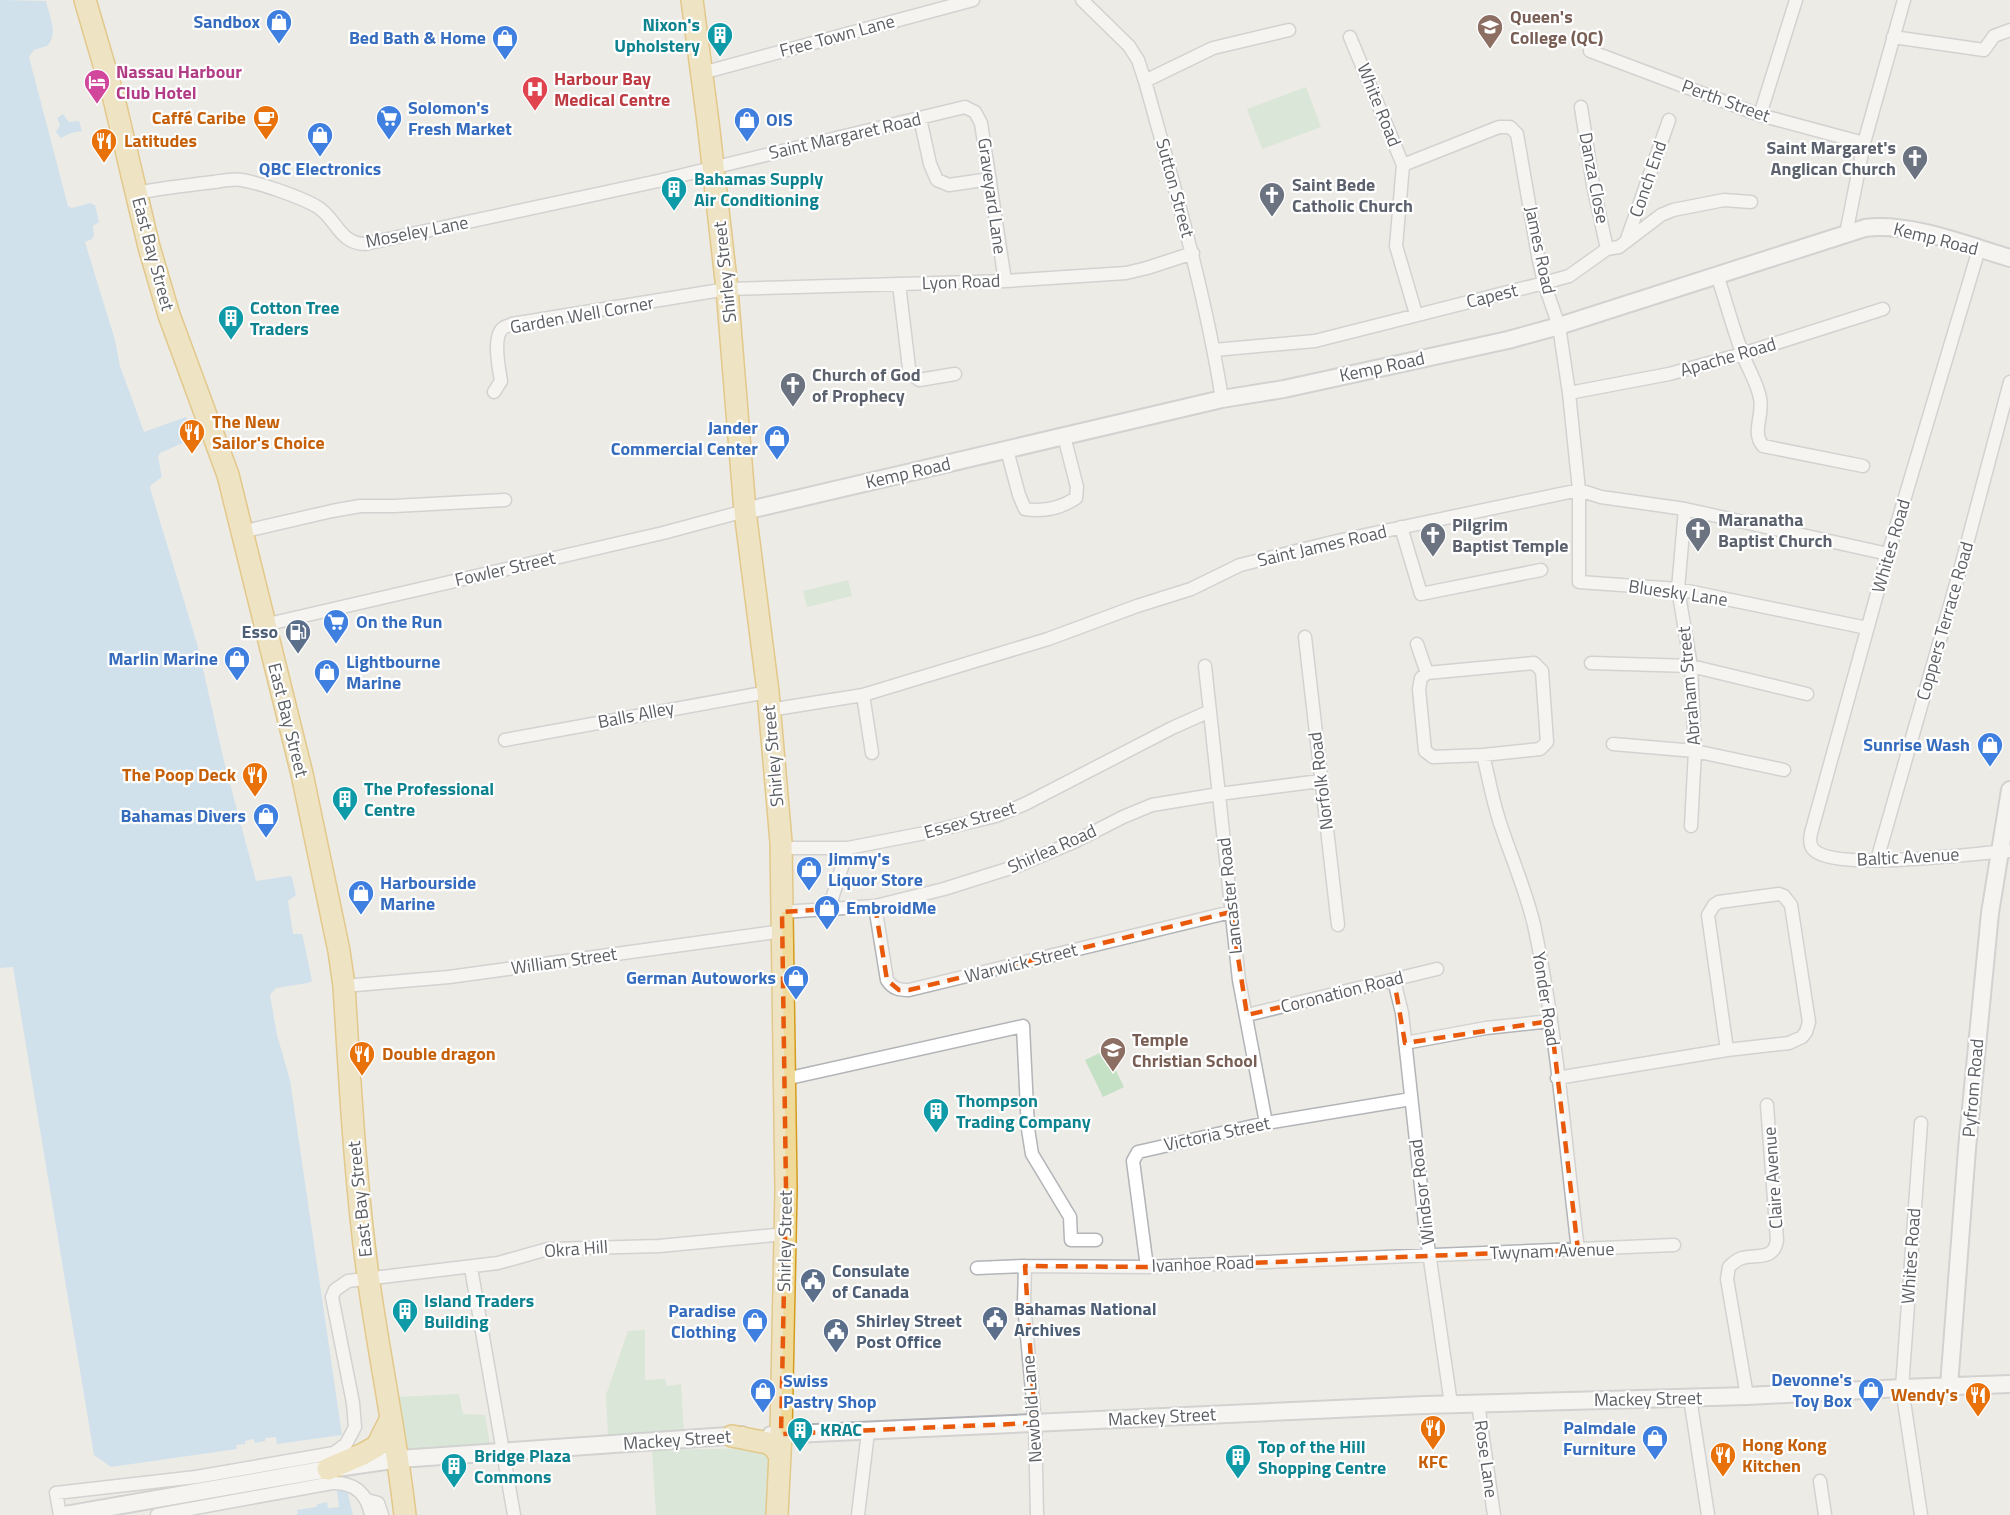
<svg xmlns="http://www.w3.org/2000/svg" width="2010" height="1515" font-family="'Titillium Web',sans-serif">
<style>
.green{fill:#c4e1c5}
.water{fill:#aed5f4}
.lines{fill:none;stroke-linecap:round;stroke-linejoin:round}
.street-casing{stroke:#b2b4b8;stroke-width:15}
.secondary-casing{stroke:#b1b3b8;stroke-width:20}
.highway-casing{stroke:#d59d1d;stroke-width:24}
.street{stroke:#fff;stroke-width:12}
.secondary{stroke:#fff;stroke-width:16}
.highway{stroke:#efda99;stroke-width:21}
.marked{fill:none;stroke:#e8590c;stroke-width:4.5;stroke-dasharray:12 8;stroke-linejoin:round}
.labels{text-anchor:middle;stroke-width:4.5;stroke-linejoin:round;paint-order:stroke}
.education-label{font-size:18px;font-weight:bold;fill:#785e54;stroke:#fff;text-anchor:start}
.shop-label{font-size:18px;font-weight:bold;fill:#366cbe;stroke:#fff;text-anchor:end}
.culture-label{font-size:18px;font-weight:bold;fill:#0d838f;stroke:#fff;text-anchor:start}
.street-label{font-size:18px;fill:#5c5f63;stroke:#fff}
.hotel-label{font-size:18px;font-weight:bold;fill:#b23c85;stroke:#fff;text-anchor:start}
.health-label{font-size:18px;font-weight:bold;fill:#be3a42;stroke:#fff;text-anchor:start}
.food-label{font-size:18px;font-weight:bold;fill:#c56008;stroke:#fff;text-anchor:start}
.worship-label{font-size:18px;font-weight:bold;fill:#5b616d;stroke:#fff;text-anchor:start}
.service-label{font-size:18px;font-weight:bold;fill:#4e5e75;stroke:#fff;text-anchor:start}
</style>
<rect width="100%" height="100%" fill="#edebe5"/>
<path class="green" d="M1306 87 1321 127 1262 149 1247 109Z
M848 580 852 596 807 607 803 591Z
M1106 1050 1124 1087 1103 1097 1085 1060Z
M645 1330V1380L665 1379 667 1386 681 1384 684 1433 608 1438 606 1395 628 1331Z
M459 1394 463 1414 485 1415 490 1444 404 1450 396 1397Z
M759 1448 775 1461 772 1515H656L652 1450Z"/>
<path class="water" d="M0 0 46 1C49 15 59 35 47 46L34 50 29 57 68 206 72 208 90 203 95 205 99 222 93 226 94 235 92 239 85 242 115 340 120 366 144 432 186 417 192 439 160 453 158 457 162 477 151 485 150 488 198 647 224 761 256 881 289 876 292 877 296 895 288 901 293 934H302L303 937 312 981 308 983 276 988 270 995 277 1035 290 1080 342 1435 277 1444 276 1437 265 1438V1441L255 1443 254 1439 245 1441V1444L236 1445 237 1449 111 1467 94 1455 13 967 0 968Z
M63 114 69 122 79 121 82 131 71 133 61 138 56 132 60 125 57 118Z
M347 1490 353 1515H295L298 1514 297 1510 316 1507 318 1504 327 1502 328 1508 339 1507 337 1491Z"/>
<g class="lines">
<g class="street-casing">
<path id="street" d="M1082 0 1129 46 1138 60 1145 81C1174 186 1205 291 1222 399
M1350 37 1403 165 1396 246 1416 314
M1893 37 1984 50 1994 36 2010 30
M1590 51 1760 115 1864 143
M702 73 973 0
M1145 81 1213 48 1289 30
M1581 107 1593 185 1607 249
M1760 115 1796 0
M920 118 930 164 937 180 949 185 990 179
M1403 165 1499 127H1510L1517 134 1538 256 1544 283 1559 326 1569 393 1579 490V582L1678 589 1867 628
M136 193C162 188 188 185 214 182 222 181 233 178 242 180 260 183 300 197 316 206 337 218 338 243 365 244L658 181 965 107 975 112 981 123 1005 281
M1846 234 1864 143 1904 0
M1627 239 1669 120
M1979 249 1888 554 1811 833C1810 838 1809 846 1814 850 1836 872 1975 853 2010 851
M1717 275C1726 301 1733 329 1743 355 1748 369 1757 382 1760 398 1764 415 1751 432 1763 446L1863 466
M899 284 909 368 913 375 919 380 955 374
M1214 350 1315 341 1544 283 1569 276 1607 249 1619 247 1661 215 1673 210 1724 200 1751 202
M494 392 501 381C499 368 492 337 503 328 505 326 509 326 512 324L727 289 1005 281 1126 273 1147 268 1193 253
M1569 393 1669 374 1742 354 1883 309
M1007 450 1019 495 1025 509C1043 512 1061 508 1076 498L1077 487 1064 436
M1685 509 1678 589 1691 666 1695 751 1691 826
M1401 527 1421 594 1541 570
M241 532 332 511 360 506H394L505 500
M264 625 663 533 745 511
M1305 637 1338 925
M1417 644 1427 673
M1534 663 1542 671 1547 742 1540 749 1483 755 1433 757 1425 751 1419 689 1421 678 1427 673Z
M1591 663 1691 666 1807 694
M1205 666 1239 980 1266 1123
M863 695 872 753
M769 710 863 695 1048 639 1137 606 1191 589 1240 565 1337 541 1579 490 1601 497 1685 509 1888 554
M505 740 768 692
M1613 744 1695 751 1784 770
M1483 755C1489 779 1493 803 1501 826 1512 859 1526 891 1534 925 1557 1032 1565 1142 1578 1250
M781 848H848L925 833 996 816 1025 804 1172 728 1210 711
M1877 860 1960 570 2010 382
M875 906 887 980C893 989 899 990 909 990L1231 912
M829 908 848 848
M782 912 875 906 944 889 1017 866 1076 841 1123 817 1152 805 1219 794 1320 781
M1394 980 1402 1013 1426 1232 1451 1404
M344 986 449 977 783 931
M1247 1015 1437 969
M1405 1043 1486 1028 1551 1021
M1557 1078 1727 1050 1789 1043 1802 1037 1806 1032 1809 1022 1791 905 1784 896 1779 894 1719 902 1714 905 1708 915 1727 1050
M785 1079 1023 1026 1028 1129 1032 1154 1070 1217 1071 1240H1096
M1921 1123 1902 1388 1921 1515
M1025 1266 1024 1304 1035 1423 1037 1515
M1147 1267 1133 1161 1138 1152 1266 1123 1411 1099
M471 1268 514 1515
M977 1268 1025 1266 1147 1267 1674 1245
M1747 1396 1727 1279 1729 1267C1733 1263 1737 1259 1742 1258 1757 1254 1774 1261 1777 1240L1767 1105
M1690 1398 1708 1515
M1478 1403 1494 1515
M1820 1481 1825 1515
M367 1500 378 1503 382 1515
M60 1515 56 1493 196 1477 334 1453 346 1444 355 1427 353 1403 332 1297 335 1290 348 1281 498 1263 548 1249 659 1246 785 1234
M157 1515 332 1483C354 1482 367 1493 371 1515
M858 1515 868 1432"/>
</g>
<g class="secondary-casing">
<path id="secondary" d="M745 511 1222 399 1284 389 1508 340 1559 326 1865 228C1909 222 1966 245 2010 258
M1949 1386 1967 1149 1990 913 2010 790
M771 1435 1424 1405 1747 1396 1902 1388 2010 1384
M65 1515 316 1471 399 1459 742 1435"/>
</g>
<g class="highway-casing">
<path id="highway" d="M85 0 114 99 149 247 169 315 228 475 302 774 339 951 344 986C350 1083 355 1180 368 1276 379 1356 396 1435 405 1515
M692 0 708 122 727 289 745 511 768 692 781 842 786 1189 781 1434 777 1515
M732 1436 768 1443 774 1447 780 1456
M328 1469 363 1454 377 1446 391 1418"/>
</g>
<use href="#street" class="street"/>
<use href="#secondary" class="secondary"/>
<use href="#highway" class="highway"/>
</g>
<path d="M0 0H2010V1515H0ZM875 906 887 980 899 990H909L1231 912 1247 1015 1394 980 1405 1043 1551 1021 1578 1250 1147 1267 1025 1266 1035 1423 781 1434 786 1189 782 912Z" fill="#edebe5" fill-opacity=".55" fill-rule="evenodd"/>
<path class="marked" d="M875 906 887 980 899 990H909L1231 912 1247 1015 1394 980 1405 1043 1551 1021 1578 1250 1147 1267 1025 1266 1035 1423 781 1434 786 1189 782 912Z"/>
<defs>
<g id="shop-pin" transform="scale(1.35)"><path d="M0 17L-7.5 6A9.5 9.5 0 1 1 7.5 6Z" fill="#3f7fe0" stroke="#fff"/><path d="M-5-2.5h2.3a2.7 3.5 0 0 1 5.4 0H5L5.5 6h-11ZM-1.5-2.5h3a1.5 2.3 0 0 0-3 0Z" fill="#fff"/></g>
<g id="school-pin" transform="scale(1.35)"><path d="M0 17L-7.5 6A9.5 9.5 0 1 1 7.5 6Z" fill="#8d6e63" stroke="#fff"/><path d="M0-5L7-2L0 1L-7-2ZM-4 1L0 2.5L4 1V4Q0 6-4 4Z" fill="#fff"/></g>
<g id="building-pin" transform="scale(1.35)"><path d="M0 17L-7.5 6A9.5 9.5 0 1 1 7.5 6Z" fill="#0f9aa8" stroke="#fff"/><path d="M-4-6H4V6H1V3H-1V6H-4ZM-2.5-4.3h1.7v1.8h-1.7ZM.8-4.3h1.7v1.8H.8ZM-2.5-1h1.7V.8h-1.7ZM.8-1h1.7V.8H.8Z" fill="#fff"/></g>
<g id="hotel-pin" transform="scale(1.35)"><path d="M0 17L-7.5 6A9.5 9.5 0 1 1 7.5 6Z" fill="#d1479c" stroke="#fff"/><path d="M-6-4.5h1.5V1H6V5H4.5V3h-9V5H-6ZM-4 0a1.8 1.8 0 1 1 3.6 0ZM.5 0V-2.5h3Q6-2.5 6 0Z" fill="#fff"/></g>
<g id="hospital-pin" transform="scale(1.35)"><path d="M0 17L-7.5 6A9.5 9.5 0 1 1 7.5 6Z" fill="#e0444e" stroke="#fff"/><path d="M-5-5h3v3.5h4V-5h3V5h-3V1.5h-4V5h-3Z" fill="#fff"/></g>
<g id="cafe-pin" transform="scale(1.35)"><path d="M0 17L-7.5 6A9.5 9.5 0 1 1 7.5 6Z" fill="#e8710a" stroke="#fff"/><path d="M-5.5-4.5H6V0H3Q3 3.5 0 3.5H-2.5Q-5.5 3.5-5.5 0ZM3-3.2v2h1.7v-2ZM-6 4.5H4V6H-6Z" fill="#fff"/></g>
<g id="supermarket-pin" transform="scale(1.35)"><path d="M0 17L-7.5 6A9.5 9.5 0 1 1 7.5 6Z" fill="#3f7fe0" stroke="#fff"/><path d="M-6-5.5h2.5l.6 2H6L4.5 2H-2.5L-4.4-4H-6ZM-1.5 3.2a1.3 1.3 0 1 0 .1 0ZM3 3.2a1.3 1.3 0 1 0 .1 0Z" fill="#fff"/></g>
<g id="restaurant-pin" transform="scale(1.35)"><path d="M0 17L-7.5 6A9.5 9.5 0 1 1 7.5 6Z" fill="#e8710a" stroke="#fff"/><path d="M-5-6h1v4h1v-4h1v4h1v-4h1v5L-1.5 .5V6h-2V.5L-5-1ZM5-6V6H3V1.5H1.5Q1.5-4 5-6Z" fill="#fff"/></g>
<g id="church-pin" transform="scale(1.35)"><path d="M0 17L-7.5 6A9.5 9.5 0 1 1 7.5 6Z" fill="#6b7280" stroke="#fff"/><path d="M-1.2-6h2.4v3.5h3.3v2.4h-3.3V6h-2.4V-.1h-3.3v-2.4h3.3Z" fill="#fff"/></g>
<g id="fuel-pin" transform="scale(1.35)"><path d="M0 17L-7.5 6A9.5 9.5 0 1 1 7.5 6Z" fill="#5c6f8a" stroke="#fff"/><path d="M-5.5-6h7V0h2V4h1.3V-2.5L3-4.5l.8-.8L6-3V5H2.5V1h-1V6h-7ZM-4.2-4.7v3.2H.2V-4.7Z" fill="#fff"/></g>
<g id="civic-pin" transform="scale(1.35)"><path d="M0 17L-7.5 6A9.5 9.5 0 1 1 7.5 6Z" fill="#5c6f8a" stroke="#fff"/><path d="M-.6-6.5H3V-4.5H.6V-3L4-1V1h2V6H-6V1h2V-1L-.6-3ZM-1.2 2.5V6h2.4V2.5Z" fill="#fff"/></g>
</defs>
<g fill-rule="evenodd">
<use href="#shop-pin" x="279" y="22"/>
<use href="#school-pin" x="1490" y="27"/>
<use href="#building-pin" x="720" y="35"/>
<use href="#shop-pin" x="505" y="38"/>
<use href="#hotel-pin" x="97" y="82"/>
<use href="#hospital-pin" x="535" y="89"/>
<use href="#cafe-pin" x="266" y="118"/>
<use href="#supermarket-pin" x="389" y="118"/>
<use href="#shop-pin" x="747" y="120"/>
<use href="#shop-pin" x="320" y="135"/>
<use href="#restaurant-pin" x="104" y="141"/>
<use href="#church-pin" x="1915" y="158"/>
<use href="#building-pin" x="674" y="189"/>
<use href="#church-pin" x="1272" y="195"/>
<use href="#building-pin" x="231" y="318"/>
<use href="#church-pin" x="793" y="385"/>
<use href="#restaurant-pin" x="192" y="432"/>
<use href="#shop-pin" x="777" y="438"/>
<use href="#church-pin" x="1698" y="530"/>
<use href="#church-pin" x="1433" y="535"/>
<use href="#supermarket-pin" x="336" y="622"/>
<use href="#fuel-pin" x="298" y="632"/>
<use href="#shop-pin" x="237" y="659"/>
<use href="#shop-pin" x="327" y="672"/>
<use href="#shop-pin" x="1990" y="745"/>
<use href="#restaurant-pin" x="255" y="775"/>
<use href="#building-pin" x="345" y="799"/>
<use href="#shop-pin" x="266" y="816"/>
<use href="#shop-pin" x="809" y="869"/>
<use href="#shop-pin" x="361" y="893"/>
<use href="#shop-pin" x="827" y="908"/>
<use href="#shop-pin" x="796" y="978"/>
<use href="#school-pin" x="1113" y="1050"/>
<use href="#restaurant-pin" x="362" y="1054"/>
<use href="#building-pin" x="936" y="1111"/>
<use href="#civic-pin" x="813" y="1281"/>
<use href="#building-pin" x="405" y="1311"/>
<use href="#civic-pin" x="995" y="1319"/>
<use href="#shop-pin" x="755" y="1321"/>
<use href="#civic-pin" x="836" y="1331"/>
<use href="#shop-pin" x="1871" y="1390"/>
<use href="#shop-pin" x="763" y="1391"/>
<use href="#restaurant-pin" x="1978" y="1395"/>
<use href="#restaurant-pin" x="1433" y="1428"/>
<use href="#building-pin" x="800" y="1430"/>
<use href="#shop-pin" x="1655" y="1438"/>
<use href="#restaurant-pin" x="1723" y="1455"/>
<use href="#building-pin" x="1238" y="1457"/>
<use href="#building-pin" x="454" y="1466"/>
</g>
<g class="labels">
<g class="education-label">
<text x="1510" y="23">Queen's<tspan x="1510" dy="21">College (QC)</tspan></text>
<text x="1132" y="1046">Temple<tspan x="1132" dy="21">Christian School</tspan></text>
</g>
<g class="shop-label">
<text x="260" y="28">Sandbox</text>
<text x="486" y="44">Bed Bath &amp; Home</text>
<text x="408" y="114" text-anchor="start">Solomon's<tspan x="408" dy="21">Fresh Market</tspan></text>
<text x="766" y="126" text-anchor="start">OIS</text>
<text x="320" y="175" text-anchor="middle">QBC Electronics</text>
<text x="758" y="434">Jander<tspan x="758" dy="21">Commercial Center</tspan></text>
<text x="356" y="628" text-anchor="start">On the Run</text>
<text x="218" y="665">Marlin Marine</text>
<text x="346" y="668" text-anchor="start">Lightbourne<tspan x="346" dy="21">Marine</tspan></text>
<text x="1970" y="751">Sunrise Wash</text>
<text x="246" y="822">Bahamas Divers</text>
<text x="828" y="865" text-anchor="start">Jimmy's<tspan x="828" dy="21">Liquor Store</tspan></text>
<text x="380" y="889" text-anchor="start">Harbourside<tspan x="380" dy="21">Marine</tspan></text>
<text x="846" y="914" text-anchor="start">EmbroidMe</text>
<text x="776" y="984">German Autoworks</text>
<text x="736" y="1317">Paradise<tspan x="736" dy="21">Clothing</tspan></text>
<text x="1852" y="1386">Devonne's<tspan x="1852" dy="21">Toy Box</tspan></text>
<text x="783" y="1387" text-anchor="start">Swiss<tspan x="783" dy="21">Pastry Shop</tspan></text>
<text x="1636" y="1434">Palmdale<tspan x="1636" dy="21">Furniture</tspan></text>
</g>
<g class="culture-label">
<text x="700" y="31" text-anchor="end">Nixon's<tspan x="700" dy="21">Upholstery</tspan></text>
<text x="694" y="185">Bahamas Supply<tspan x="694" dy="21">Air Conditioning</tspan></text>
<text x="250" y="314">Cotton Tree<tspan x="250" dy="21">Traders</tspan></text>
<text x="364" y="795">The Professional<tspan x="364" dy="21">Centre</tspan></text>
<text x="956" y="1107">Thompson<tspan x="956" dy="21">Trading Company</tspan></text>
<text x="424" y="1307">Island Traders<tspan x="424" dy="21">Building</tspan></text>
<text x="820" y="1436">KRAC</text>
<text x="1258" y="1453">Top of the Hill<tspan x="1258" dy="21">Shopping Centre</tspan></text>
<text x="474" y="1462">Bridge Plaza<tspan x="474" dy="21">Commons</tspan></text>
</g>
<g class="street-label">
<text transform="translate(837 36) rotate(-15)" y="6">Free Town Lane</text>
<text transform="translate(1726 101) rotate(20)" y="6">Perth Street</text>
<text transform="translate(1379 105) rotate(68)" y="6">White Road</text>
<text transform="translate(845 136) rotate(-13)" y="6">Saint Margaret Road</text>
<text transform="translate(1594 178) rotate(79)" y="6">Danza Close</text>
<text transform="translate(1648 179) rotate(-71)" y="6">Conch End</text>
<text transform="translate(1175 188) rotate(75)" y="6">Sutton Street</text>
<text transform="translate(992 196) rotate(82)" y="6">Graveyard Lane</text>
<text transform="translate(417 232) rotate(-11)" y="6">Moseley Lane</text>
<text transform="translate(1936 239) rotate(14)" y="6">Kemp Road</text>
<text transform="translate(1540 250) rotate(78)" y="6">James Road</text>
<text transform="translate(153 254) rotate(75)" y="6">East Bay Street</text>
<text transform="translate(725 272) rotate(-96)" y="6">Shirley Street</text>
<text transform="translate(961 282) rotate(-2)" y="6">Lyon Road</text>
<text transform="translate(1492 296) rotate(-14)" y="6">Capest</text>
<text transform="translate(582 315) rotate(-10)" y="6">Garden Well Corner</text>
<text transform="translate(1728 357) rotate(-16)" y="6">Apache Road</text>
<text transform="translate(1382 367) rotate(-12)" y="6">Kemp Road</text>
<text transform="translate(908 473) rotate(-13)" y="6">Kemp Road</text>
<text transform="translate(1322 546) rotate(-13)" y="6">Saint James Road</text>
<text transform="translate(1891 546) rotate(-74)" y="6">Whites Road</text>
<text transform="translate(505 569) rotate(-13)" y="6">Fowler Street</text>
<text transform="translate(1678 593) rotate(8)" y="6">Bluesky Lane</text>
<text transform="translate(1945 621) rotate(-74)" y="6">Coppers Terrace Road</text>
<text transform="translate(1689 686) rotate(-95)" y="6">Abraham Street</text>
<text transform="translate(636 715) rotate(-11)" y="6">Balls Alley</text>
<text transform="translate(288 720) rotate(76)" y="6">East Bay Street</text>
<text transform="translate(773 756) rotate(-95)" y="6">Shirley Street</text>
<text transform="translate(1321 781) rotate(-97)" y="6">Norfolk Road</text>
<text transform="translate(970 820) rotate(-16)" y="6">Essex Street</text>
<text transform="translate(1052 849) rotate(-24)" y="6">Shirlea Road</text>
<text transform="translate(1908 857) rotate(-3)" y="6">Baltic Avenue</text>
<text transform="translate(1230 896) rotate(-96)" y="6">Lancaster Road</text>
<text transform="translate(564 961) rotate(-8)" y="6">William Street</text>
<text transform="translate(1021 963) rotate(-14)" y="6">Warwick Street</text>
<text transform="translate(1342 992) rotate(-14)" y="6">Coronation Road</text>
<text transform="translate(1546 999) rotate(81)" y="6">Yonder Road</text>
<text transform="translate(1973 1088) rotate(-85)" y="6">Pyfrom Road</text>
<text transform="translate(1217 1134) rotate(-12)" y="6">Victoria Street</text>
<text transform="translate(1773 1178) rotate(-94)" y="6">Claire Avenue</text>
<text transform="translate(1422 1192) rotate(-97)" y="6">Windsor Road</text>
<text transform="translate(360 1199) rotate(-96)" y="6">East Bay Street</text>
<text transform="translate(785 1241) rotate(-89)" y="6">Shirley Street</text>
<text transform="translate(576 1249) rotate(-4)" y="6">Okra Hill</text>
<text transform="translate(1552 1251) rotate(-2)" y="6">Twynam Avenue</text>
<text transform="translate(1911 1256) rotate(-86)" y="6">Whites Road</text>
<text transform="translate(1203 1264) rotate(-2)" y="6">Ivanhoe Road</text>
<text transform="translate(1648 1399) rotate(-1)" y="6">Mackey Street</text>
<text transform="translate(1032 1409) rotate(-94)" y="6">Newbold Lane</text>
<text transform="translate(1162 1417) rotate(-3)" y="6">Mackey Street</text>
<text transform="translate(677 1440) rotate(-4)" y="6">Mackey Street</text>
<text transform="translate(1486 1459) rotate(82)" y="6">Rose Lane</text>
</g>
<g class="hotel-label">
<text x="116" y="78">Nassau Harbour<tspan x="116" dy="21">Club Hotel</tspan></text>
</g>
<g class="health-label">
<text x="554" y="85">Harbour Bay<tspan x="554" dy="21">Medical Centre</tspan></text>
</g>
<g class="food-label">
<text x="246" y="124" text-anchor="end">Caffé Caribe</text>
<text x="124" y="147">Latitudes</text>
<text x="212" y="428">The New<tspan x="212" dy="21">Sailor's Choice</tspan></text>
<text x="236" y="781" text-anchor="end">The Poop Deck</text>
<text x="382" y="1060">Double dragon</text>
<text x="1958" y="1401" text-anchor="end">Wendy's</text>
<text x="1742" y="1451">Hong Kong<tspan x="1742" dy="21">Kitchen</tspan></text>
<text x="1433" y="1468" text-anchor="middle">KFC</text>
</g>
<g class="worship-label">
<text x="1896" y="154" text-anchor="end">Saint Margaret's<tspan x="1896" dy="21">Anglican Church</tspan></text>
<text x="1292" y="191">Saint Bede<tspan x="1292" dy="21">Catholic Church</tspan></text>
<text x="812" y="381">Church of God<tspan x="812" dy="21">of Prophecy</tspan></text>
<text x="1718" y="526">Maranatha<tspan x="1718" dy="21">Baptist Church</tspan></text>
<text x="1452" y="531">Pilgrim<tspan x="1452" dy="21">Baptist Temple</tspan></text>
</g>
<g class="service-label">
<text x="278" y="638" text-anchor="end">Esso</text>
<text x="832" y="1277">Consulate<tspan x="832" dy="21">of Canada</tspan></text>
<text x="1014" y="1315">Bahamas National<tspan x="1014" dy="21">Archives</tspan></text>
<text x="856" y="1327">Shirley Street<tspan x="856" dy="21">Post Office</tspan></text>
</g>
</g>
</svg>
